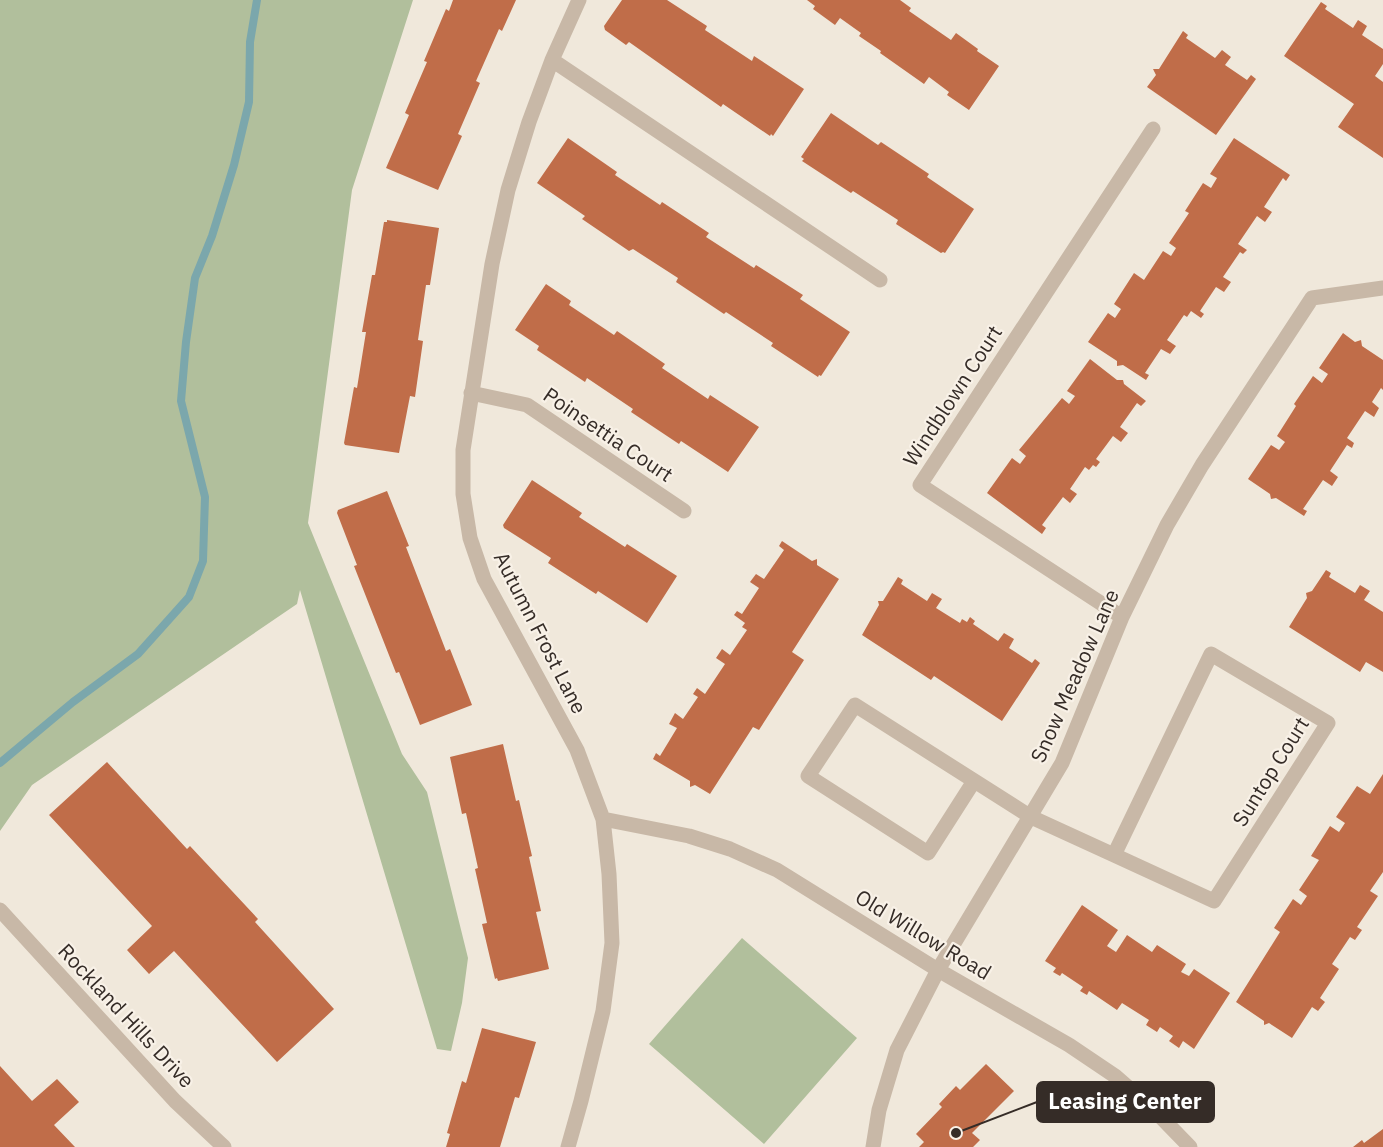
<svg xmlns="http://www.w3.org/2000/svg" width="1383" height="1147" font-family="'IBM Plex Sans',sans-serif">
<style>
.green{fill:#b1bf9c}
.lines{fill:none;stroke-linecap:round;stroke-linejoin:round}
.stream{stroke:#7ba7ac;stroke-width:8}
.building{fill:#c06d49}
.minor{stroke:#c8b8a7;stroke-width:15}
.labels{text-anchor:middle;stroke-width:4.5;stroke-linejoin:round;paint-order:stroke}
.street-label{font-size:21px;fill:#352c27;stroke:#f8f1e7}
.leader{fill:none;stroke:#352c27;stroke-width:2}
.callout-dot{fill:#352c27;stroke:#f8f1e7;stroke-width:2}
.callout{fill:#352c27;stroke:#352c27;stroke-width:2}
.callout-label{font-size:22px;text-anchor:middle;font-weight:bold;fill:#fff}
</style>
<rect width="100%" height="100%" fill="#f0e8db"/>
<path class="green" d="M0 0H413L352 190 308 523 402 754 427 792 468 958 462 1003 451 1051 437 1049 300 590 297 604 32 785 0 831Z
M742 938 857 1038 764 1144 649 1044Z"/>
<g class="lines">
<path class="stream" d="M0 763 73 702 138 654 189 597 203 561 205 497 181 401 186 342 195 278 212 236 234 165 249 102 250 42 257 0"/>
</g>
<path class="building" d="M453 0H516L502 31 499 29 476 81 480 83 458 134 462 136 438 190 386 168 409 115 405 113 427 62 424 61 446 9 449 11Z
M622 0H667L707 26 705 30 752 61 754 56 804 89 773 136 771 134 770 136 723 104 721 107 629 42 626 45 605 30 604 26Z
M807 0H900L911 8 909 11 951 40 956 33 978 49 977 51 999 66 969 110 947 95 949 92 929 77 924 84 880 53 881 51 859 36 861 33 840 18 835 25 813 9 815 6Z
M1321 2 1327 6 1325 9 1353 28 1358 20 1367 26 1362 35 1383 49V64L1375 76 1383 82V158L1338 127 1354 104 1284 56Z
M1183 31 1188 35 1186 38 1215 58 1222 50 1231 57 1225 65 1247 80 1251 75 1256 79 1216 135 1147 87 1156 75 1153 69H1159Z
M831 113 878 145 881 142 929 174 927 177 974 209 945 253 943 252 941 253 896 224 898 220 853 191 851 193 802 161 804 159 801 157Z
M568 138 617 172 615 175 660 205 662 202 709 233 706 237 754 268 756 265 803 295 800 299 850 332 821 376 819 375 818 377 771 346 773 343 726 312 724 314 676 282 678 278 633 249 629 251 582 219 585 216 537 183Z
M1234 138 1290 175 1286 181 1283 178 1264 207 1272 212 1265 222 1257 216 1238 244 1247 250 1243 254 1240 252 1223 277 1231 282 1224 292 1216 287 1200 311 1204 314 1201 318 1191 311 1187 317 1184 315 1167 340 1176 346 1170 354 1161 349 1145 373 1149 375 1146 380 1123 365 1117 366V361L1088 342 1108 313 1115 318 1121 309 1114 304 1134 273 1144 280 1163 251 1171 256 1176 248 1169 243 1189 213 1185 211 1203 183 1211 188 1217 178 1210 174Z
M387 220 439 228 430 285H426L418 340 423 341 415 397 410 396 399 453 345 445 344 443 354 387 357 388 366 332H362L372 275H375L384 222H387Z
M546 284 571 301 569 305 614 335 617 331 665 364 662 368 708 399 710 395 759 427 728 472 681 441 679 444 631 412 633 409 587 378 585 382 537 350 539 346 515 330Z
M1343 333 1355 342 1361 340 1362 346 1383 360V390L1381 388 1372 402 1379 408 1374 417 1365 411 1347 438 1354 443 1352 448 1347 445 1330 471 1338 477 1332 486 1323 480 1303 509 1307 511 1304 516 1276 498 1271 499 1270 494 1248 479 1271 445 1279 450 1285 442 1277 436 1296 406 1294 404 1313 376 1322 383 1328 374 1319 368Z
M1090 359 1117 380H1123L1124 384 1146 401 1141 406 1137 403 1120 427 1128 433 1121 442 1113 436 1096 459 1100 462 1096 467 1093 465 1089 470 1085 467 1070 489 1077 494 1070 503 1063 497 1042 525 1046 528 1042 534 987 493 1012 458 1020 464 1026 456 1019 450 1062 398 1069 404 1075 396 1067 391Z
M532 480 582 513 579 517 625 547 627 544 677 576 647 623 598 591 596 594 548 563 551 558 504 528 503 525Z
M387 491 409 546 406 547 446 651 450 649 472 705 420 725 399 672 396 673 354 566 357 565 337 513 338 510Z
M782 541 812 561 817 559V565L839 579 792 652 804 660 759 730 753 727 710 794 695 785 690 787V781L653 759 656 753 660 756 677 728 669 724 675 713 683 719 698 697 693 694 697 688 705 694 725 664 716 658 722 649 730 655 747 630 742 627 745 623 734 615 737 611 742 614 759 588 750 582 756 574 764 579 784 550 779 546Z
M1326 570 1331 573 1329 577 1355 593 1360 585 1370 591 1364 600 1383 612V672L1366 662 1360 672 1289 627 1307 598 1306 593 1312 591Z
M898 577 903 580 901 584 927 601 932 593 942 599 936 608 960 623 962 619 967 622 970 617 975 621 973 624 998 641 1004 633 1014 639 1009 648 1032 663 1035 659 1040 663 1002 721 934 676 931 680 862 635 879 605 878 601H883Z
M503 744 516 801 519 800 532 856 529 857 541 911 536 912 549 969 498 981 497 978 495 979 482 924 487 923 475 869 478 868 466 813 462 814 450 757Z
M107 762 187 849 190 846 258 919 255 922 334 1009 277 1062 174 951 149 974 127 950 152 926 49 815Z
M1383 774V872L1370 891 1378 896 1357 927 1362 930 1355 940 1350 937 1332 964 1339 969 1320 998 1325 1002 1318 1011 1312 1007 1292 1038 1269 1023 1264 1025V1021L1236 1002 1280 932 1274 928 1293 899 1301 905 1307 896 1299 890 1319 860 1311 856 1330 826 1339 832 1345 823 1336 817 1357 786 1370 794Z
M1082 905 1118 930 1107 946 1116 952 1127 935 1152 952 1157 945 1186 964 1181 972 1189 976 1194 969 1230 993 1194 1049 1183 1041 1179 1048 1169 1041 1173 1036 1160 1027 1157 1032 1146 1025 1149 1020 1122 1003 1117 1010 1089 991 1087 995 1080 991 1083 987 1062 973 1060 976 1053 972 1056 968 1045 961Z
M482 1028 536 1042 519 1098 515 1097 500 1147H446L450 1134 447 1133 462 1081 466 1083Z
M986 1064 1014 1091 972 1133 980 1140 973 1147H919L924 1142 916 1134 942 1107 939 1104 956 1086 960 1090Z
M0 1066 32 1101 57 1079 79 1102 54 1125 75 1147H0Z
M1383 1129V1147H1353L1362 1140 1364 1143Z"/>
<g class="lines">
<path class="minor" d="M552 60 880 280
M471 393 527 405 684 511
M1122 617 920 485 1153 129
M974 781 928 853 808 776 855 705 1031 817 1114 855 1211 654 1328 723 1214 901 1114 855
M603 819 689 836 730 849 777 870 938 970 1069 1045 1115 1076 1155 1111 1190 1147
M0 910 175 1101 224 1147
M568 1147 581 1101 603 1011 612 943 609 874 603 819 577 750 484 579 470 538 463 494V450L492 264 508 190 529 122 552 60 579 0
M873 1147 879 1110 897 1050 938 970 1062 763 1122 617 1167 525 1202 465 1312 298 1383 288"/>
</g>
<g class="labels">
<g class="street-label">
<text transform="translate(953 396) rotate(-57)" y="7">Windblown Court</text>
<text transform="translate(608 435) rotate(34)" y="7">Poinsettia Court</text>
<text transform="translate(540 633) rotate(63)" y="7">Autumn Frost Lane</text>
<text transform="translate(1075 676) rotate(-66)" y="7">Snow Meadow Lane</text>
<text transform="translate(1271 772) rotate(-58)" y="7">Suntop Court</text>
<text transform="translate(923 935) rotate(31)" y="7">Old Willow Road</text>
<text transform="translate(126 1016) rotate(47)" y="7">Rockland Hills Drive</text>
</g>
</g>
<path class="leader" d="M956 1133L1037 1102"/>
<circle class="callout-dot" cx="956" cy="1133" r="6"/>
<rect class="callout" x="1037" y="1082" width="177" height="40" rx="6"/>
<g class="callout-label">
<text x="1125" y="1109">Leasing Center</text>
</g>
</svg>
